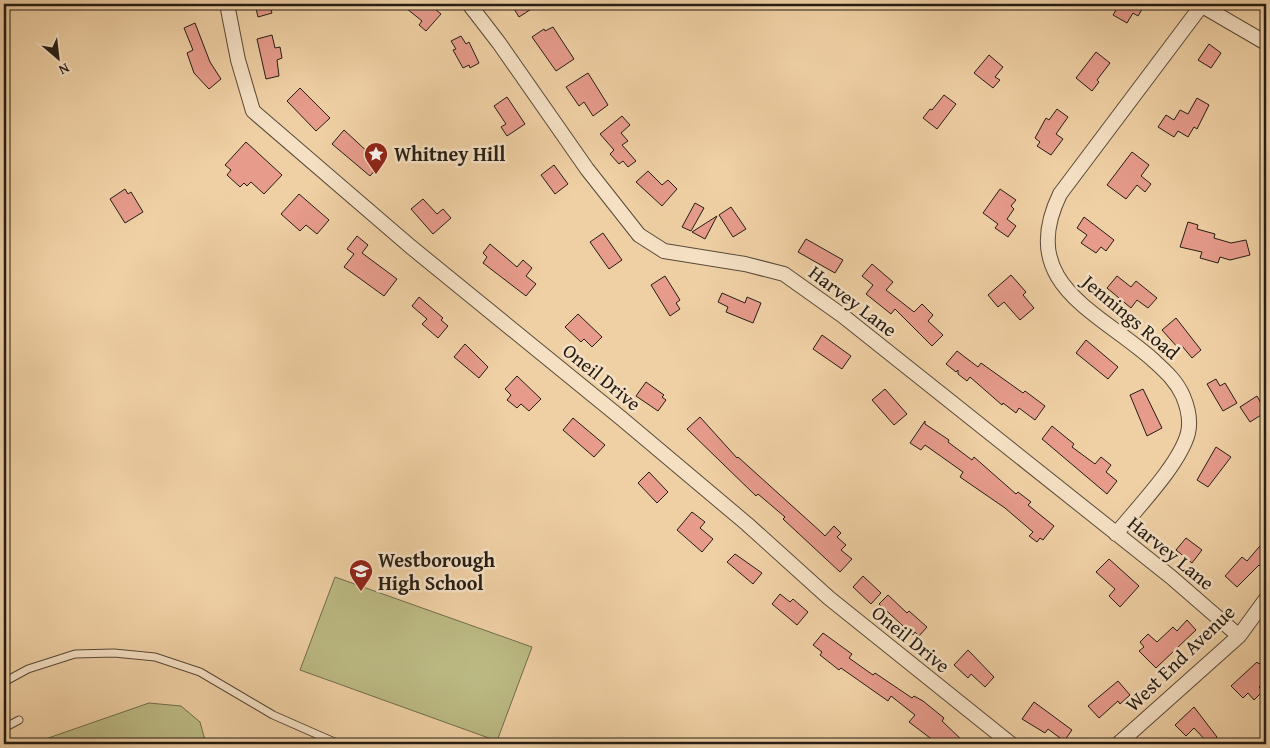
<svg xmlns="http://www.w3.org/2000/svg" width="1270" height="748" font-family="'Gentium Book Plus',serif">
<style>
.green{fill:#bcba84;stroke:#706c4c}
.building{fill:#e69b8b;stroke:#251d14}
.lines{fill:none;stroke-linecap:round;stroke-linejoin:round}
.lane-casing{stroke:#584a38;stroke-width:9}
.street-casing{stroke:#584a38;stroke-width:16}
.lane{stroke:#f5e0c4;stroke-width:7}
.street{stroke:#f5e0c4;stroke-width:14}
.labels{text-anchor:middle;stroke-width:5;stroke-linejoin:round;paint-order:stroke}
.poi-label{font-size:20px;font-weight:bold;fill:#251d14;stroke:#f5e0c4;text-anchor:start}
.street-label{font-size:20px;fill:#251d14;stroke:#f5e0c4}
</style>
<rect width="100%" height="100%" fill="#efd0a4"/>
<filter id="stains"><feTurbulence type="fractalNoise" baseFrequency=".004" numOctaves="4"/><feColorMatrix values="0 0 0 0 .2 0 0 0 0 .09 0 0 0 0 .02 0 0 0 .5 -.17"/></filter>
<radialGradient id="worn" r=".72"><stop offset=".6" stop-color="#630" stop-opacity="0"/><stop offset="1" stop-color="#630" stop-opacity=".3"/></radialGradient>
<path class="green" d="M335 577 532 647 497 741 300 670Z
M149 703 181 706 200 722 206 744H31Z"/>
<path class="building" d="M255 4H269L272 13 258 17Z
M401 4H429L441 14 426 31 419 25 422 21Z
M511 4H539L519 17Z
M1117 4H1145L1138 16 1133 13 1127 23 1113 15 1119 5Z
M195 23 210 62 221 79 209 89 194 73 187 53 193 50 184 28Z
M553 27 574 59 556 71 532 37 544 29 545 31Z
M272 35 275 48 280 47 282 58 277 60 279 76 266 79 257 39Z
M461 36 466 44 469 42 479 63 470 68 469 65 463 68 453 50 456 49 451 41Z
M1209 44 1221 53 1211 68 1198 60Z
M1096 52 1110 63 1097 80 1099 82 1092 91 1076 78Z
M989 55 1003 67 995 77 1000 80 993 88 974 73Z
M588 73 608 105 593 116 584 102 579 106 566 87Z
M300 88 330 118 316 131 287 101Z
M944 95 956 104 937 129 923 118 930 109 932 110Z
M507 97 525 124 507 136 501 127 506 124 494 106Z
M1197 98 1209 105 1197 129 1194 127 1188 137 1178 131 1174 137 1158 127 1166 115 1174 120 1180 110 1188 114Z
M1057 109 1068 117 1056 134 1063 139 1051 155 1037 146 1040 142 1035 138 1046 118 1049 120Z
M622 116 630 125 621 133 628 141 622 145 636 161 628 167 623 161 619 164 610 154 614 150 600 134Z
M344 130 371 155 369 157 379 166 370 176 332 144Z
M246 142 282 175 264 194 251 182 247 186 244 183 240 187 227 175 231 170 225 165Z
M1132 152 1149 165 1141 176 1151 184 1145 192 1137 185 1126 199 1107 185Z
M554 165 568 184 555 194 541 175Z
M648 171 662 185 668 180 677 189 662 206 636 182Z
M125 189 128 194 131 192 143 212 125 223 110 199Z
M1000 189 1016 200 1011 206 1014 209 1007 219 1016 226 1008 237 995 228 998 224 983 213Z
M299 194 329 220 317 234 306 225 300 231 281 214Z
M423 199 437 214 443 209 451 218 433 234 411 209Z
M695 203 704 208 691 231 682 227Z
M731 207 746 229 733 237 719 215Z
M717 216 705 239 692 232Z
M1084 217 1114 240 1106 251 1101 247 1096 253 1081 243 1087 235 1077 228Z
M1188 222 1198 225 1197 229 1215 234 1214 238 1231 243 1246 240 1250 255 1230 260 1220 257 1218 263 1200 258 1202 252 1180 247Z
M603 233 622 260 609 269 590 242Z
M357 236 368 245 362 253 397 279 384 296 344 267 354 254 347 249Z
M806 239 843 260 835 273 798 252Z
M490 244 517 267 523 260 532 268 526 276 536 284 526 296 483 263 487 257 483 253Z
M872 264 893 282 886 290 914 312 922 304 933 315 928 321 943 335 932 346 895 309 891 314 866 294 873 285 862 276Z
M1011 275 1026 292 1023 295 1034 308 1020 320 1004 302 998 307 988 295Z
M665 276 680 300 676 303 680 309 670 316 651 285Z
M1117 276 1131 287 1136 281 1157 298 1148 308 1137 300 1131 308 1107 288Z
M722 293 745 303 747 297 761 303 753 323 726 312 728 307 718 302Z
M419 297 443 318 441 320 448 326 438 338 422 324 427 319 412 306Z
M578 314 602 337 592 347 584 339 581 342 565 327Z
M1176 318 1201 350 1192 358 1182 346 1179 349 1162 330Z
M822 335 851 356 842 369 813 349Z
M1086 340 1118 367 1108 379 1076 353Z
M465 344 488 367 479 378 454 357Z
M957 351 978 367 981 363 1023 393 1025 391 1045 406 1035 420 1019 408 1016 413 1003 403 1002 405 970 377 967 381 958 374V370L956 372 946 364Z
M517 376 541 399 529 411 521 404 517 408 507 400 511 395 505 389Z
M1216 379 1220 386 1225 383 1237 403 1223 411 1207 384Z
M646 382 664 395 662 397 666 400 658 411 636 396Z
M885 389 907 414 894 425 872 400Z
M1143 389 1162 428 1147 436 1130 395Z
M1257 396 1266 412 1250 422 1240 407Z
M700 417 737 458 738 457 821 532 825 536 834 526 841 533 837 537 846 545 841 550 852 559 840 572 783 519 785 517 758 494 756 496 687 429Z
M573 418 605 445 594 457 563 430Z
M925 421V424L949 440 948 442 972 460 974 457 1016 494 1018 492 1031 502 1028 505 1054 526 1043 540 1040 538 1037 542 1029 536 1033 532 1005 508 960 477 963 472 925 445 921 450 910 443Z
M1052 426 1074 444 1072 447 1095 464 1101 457 1111 465 1106 472 1117 481 1107 494 1042 439Z
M1216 447 1231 457 1208 487 1197 480Z
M649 472 668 492 657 503 638 483Z
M692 512 705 522 700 528 713 539 702 552 677 530Z
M1186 538 1202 550 1192 563 1176 550Z
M1266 539V561L1261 567 1259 565 1237 587 1225 576 1242 557 1247 561Z
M735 554 762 573 753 584 727 562Z
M1109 559 1139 586 1120 607 1109 596 1115 589 1096 572Z
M863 576 881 593 871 604 853 587Z
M780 594 790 602 793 599 808 612 797 625 772 604Z
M888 595 907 613 909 611 927 627 919 636 915 632 913 635 879 604Z
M1187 620 1196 630 1156 668 1139 651 1144 647 1140 642 1148 634 1157 642 1173 627 1177 631Z
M823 633 852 654 849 658 873 675 875 673 912 698 914 696 923 701 944 718 942 721 966 744H938L909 722 915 715 891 696 888 701 841 668 839 670 820 655 822 652 813 645Z
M968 650 994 677 985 687 971 674 968 678 954 665Z
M1266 657V680L1259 687 1263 691 1254 700 1248 693 1243 698 1231 686 1257 662 1259 664Z
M1118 681 1130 695 1120 704 1118 701 1099 718 1088 706Z
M1034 702 1072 730 1064 741 1048 729 1045 733 1022 719Z
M1194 707 1217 737 1209 744 1194 728 1186 736 1175 725Z"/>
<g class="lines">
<g class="lane-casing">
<path id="lane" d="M4 682 28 669 75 654 114 653 155 657 200 672 273 715 339 744
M4 728 19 720"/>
</g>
<g class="street-casing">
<path id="street" d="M227 4 238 60 253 111 411 247 621 418 747 524 829 598 1011 744
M469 4 499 43 587 169 639 235 664 251 745 264 784 274 843 316 1171 577 1239 636
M1199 4 1266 43
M1116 534C1137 508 1180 464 1188 433 1191 420 1188 408 1183 396 1176 380 1164 370 1152 359 1096 310 1017 283 1060 194L1202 5
M1118 744 1239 636 1266 599"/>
</g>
<use href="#lane" class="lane"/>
<use href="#street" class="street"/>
</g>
<defs>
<g id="sight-pin" transform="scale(1.25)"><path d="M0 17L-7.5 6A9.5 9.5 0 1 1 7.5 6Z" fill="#8f2418" stroke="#f5e0c4"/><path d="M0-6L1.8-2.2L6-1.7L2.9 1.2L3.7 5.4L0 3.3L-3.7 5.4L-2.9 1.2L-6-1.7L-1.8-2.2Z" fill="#fff"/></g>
<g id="school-pin" transform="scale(1.25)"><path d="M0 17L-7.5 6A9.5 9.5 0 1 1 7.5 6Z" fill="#8f2418" stroke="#f5e0c4"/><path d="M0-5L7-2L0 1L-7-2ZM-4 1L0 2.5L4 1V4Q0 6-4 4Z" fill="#fff"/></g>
</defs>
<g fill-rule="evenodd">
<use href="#sight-pin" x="376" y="154"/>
<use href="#school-pin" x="361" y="571"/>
</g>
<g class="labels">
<g class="poi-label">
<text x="394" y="161">Whitney Hill</text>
<text x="378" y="567">Westborough<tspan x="378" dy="23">High School</tspan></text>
</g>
<g class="street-label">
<text transform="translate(853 301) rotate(37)" y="7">Harvey Lane</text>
<text transform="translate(1131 317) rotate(40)" y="7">Jennings Road</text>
<text transform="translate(602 377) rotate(39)" y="7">Oneil Drive</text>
<text transform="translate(1171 553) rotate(39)" y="7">Harvey Lane</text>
<text transform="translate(911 639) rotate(39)" y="7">Oneil Drive</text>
<text transform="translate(1180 658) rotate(-44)" y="7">West End Avenue</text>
</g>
</g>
<rect width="1270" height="748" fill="none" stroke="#efd0a4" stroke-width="20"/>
<rect x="5" y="5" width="1260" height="738" fill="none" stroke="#251d14" stroke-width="2.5"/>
<rect x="10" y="10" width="1250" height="728" fill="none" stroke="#251d14"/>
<g transform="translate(58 58) rotate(152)" stroke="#f5e0c4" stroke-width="4" paint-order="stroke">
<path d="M0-4L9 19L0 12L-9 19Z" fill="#251d14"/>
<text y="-8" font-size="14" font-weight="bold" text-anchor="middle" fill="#251d14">N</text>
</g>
<rect width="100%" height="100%" filter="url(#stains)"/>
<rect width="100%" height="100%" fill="url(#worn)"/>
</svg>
